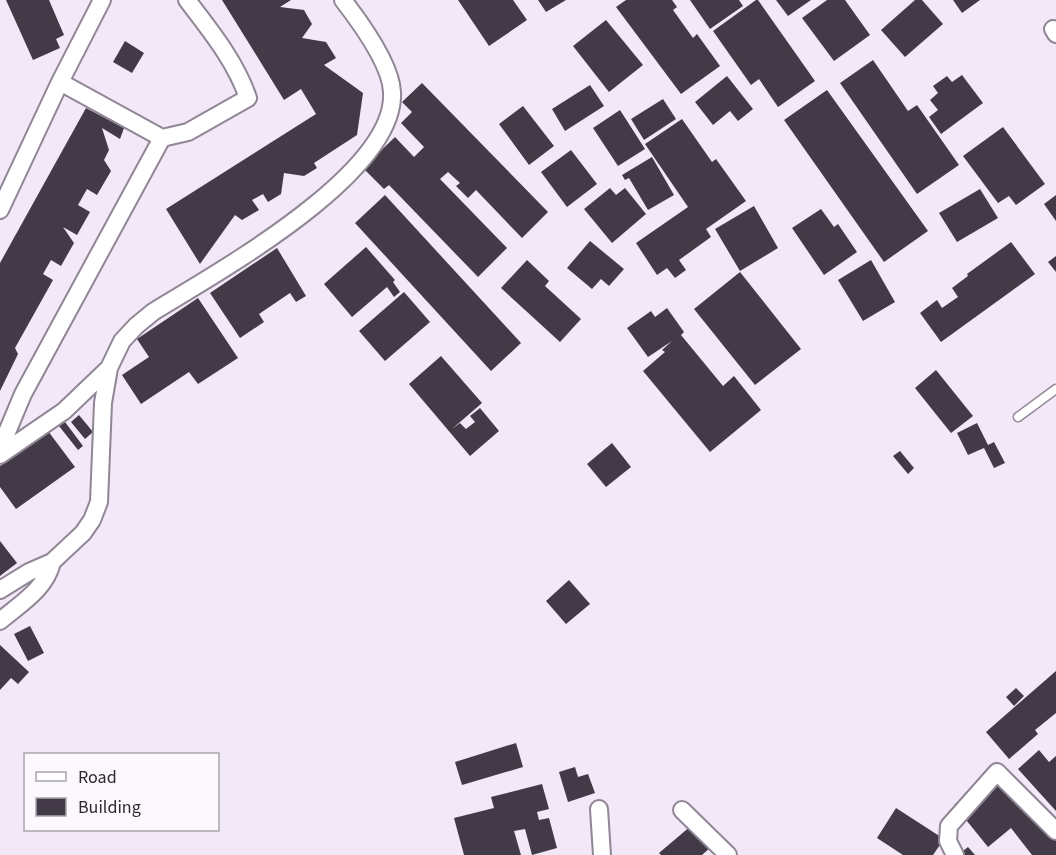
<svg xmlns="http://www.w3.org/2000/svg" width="1056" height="855" font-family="'Source Sans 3',sans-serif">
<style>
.building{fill:#423a46}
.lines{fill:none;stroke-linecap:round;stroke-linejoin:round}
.lane-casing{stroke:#908695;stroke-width:11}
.street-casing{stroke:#908695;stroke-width:20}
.lane{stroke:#fff;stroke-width:8}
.street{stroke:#fff;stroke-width:16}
</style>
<rect width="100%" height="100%" fill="#f2e8f8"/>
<path class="building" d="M6 0H49L64 35 56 39 60 48 33 60Z
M222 0H291L280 7 304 10 312 24 302 38 326 42 336 58 324 65 363 93 357 135 314 163 317 168 304 176 284 173 281 194 268 202 263 194 252 200 259 210 242 220 235 215 200 264 166 209 316 114 301 89 284 100Z
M458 0H513L527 20 489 46Z
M538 0H566L546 12Z
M626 0H672L677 7 673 10 693 38 697 34 720 66 681 94 616 7Z
M690 0H739L743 6 710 29Z
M756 0H758L815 81 778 107 759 79 751 85 713 31Z
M776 0H811L788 16Z
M827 0H845L870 35 834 61 802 18Z
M915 0H922L943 24 905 57 881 30Z
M953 0H980L962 13Z
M606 20 643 65 609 92 573 46Z
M125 41 144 53 132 73 113 62Z
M873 60 908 111 917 105 959 165 917 194 840 83Z
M962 75 983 103 941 134 929 117 938 110 930 100 938 93 933 86 947 76 952 82Z
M727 76 753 109 738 121 730 111 713 125 695 102Z
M422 83 548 212 522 238 476 190 468 198 456 186 460 183 448 172 440 179 507 248 478 277 389 185 384 189 363 168 395 137 414 157 424 147 401 123 412 112 402 102Z
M590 85 604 106 565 131 552 109Z
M827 90 928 231 884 262 784 120Z
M663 99 676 119 644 140 631 119Z
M523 106 554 146 529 165 499 124Z
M86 108 124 128 120 139 102 128 109 150 104 160 111 171 97 195 87 189 78 205 90 212 77 235 63 227 74 243 61 266 51 260 43 274 53 280 15 348 18 354 0 391V263Z
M620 110 645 149 618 166 593 128Z
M682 119 712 162 716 159 746 201 706 229 711 237 679 260 686 270 675 278 667 268 657 275 636 243 688 207 645 144Z
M1003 127 1045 184 1016 205 1009 196 998 203 963 156Z
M571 150 597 184 567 207 541 172Z
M652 157 674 195 648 210 629 178 625 180 622 175Z
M610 188 616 195 625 188 646 214 612 243 584 209Z
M980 189 998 218 957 242 939 213Z
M385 195 521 343 491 371 355 223Z
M1056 195V221L1044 204Z
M754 206 778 248 740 271 715 229Z
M821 209 834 227 838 224 857 252 824 275 792 228Z
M590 241 624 269 609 286 601 279 592 289 567 268Z
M1011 242 1035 274 941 342 920 313 937 300 942 308 958 297 952 288 968 276 967 274Z
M366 247 395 280 393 282 400 292 394 297 387 287 352 317 324 284Z
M277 248 306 296 296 302 290 293 259 314 264 322 240 338 210 293Z
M1056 256V272L1048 262Z
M527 260 549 281 545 286 581 319 560 342 501 288Z
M871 260 895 302 863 321 838 280Z
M740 272 801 349 755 385 694 309Z
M404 292 430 322 385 361 359 331Z
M198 298 238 358 198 384 189 372 141 404 122 375 149 357 137 339Z
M667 308 684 332 681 335 723 386 734 376 761 410 710 452 643 371 665 352 662 350 672 341 648 357 627 328 651 311 655 317Z
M441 356 482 403 452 429 460 423 466 429 475 422 470 416 480 408 499 431 470 456 409 384Z
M936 370 973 416 951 433 915 388Z
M79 415 93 432 85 439 71 422Z
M65 422 83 446 78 450 59 426Z
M977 423 988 445 994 442 1005 463 994 468 984 448 968 455 957 433Z
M48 431 75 467 16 509 0 487V466Z
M612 443 631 467 606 487 587 464Z
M900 451 914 468 908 474 893 456Z
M0 541 17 563 0 576Z
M569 580 590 604 566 624 546 601Z
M30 626 44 653 28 661 14 634Z
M0 645 29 672 18 684 11 678 0 690Z
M1056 671V713L1035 730 1038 734 1009 759 986 732Z
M1016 688 1024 696 1014 706 1006 697Z
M516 743 523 767 462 785 455 762Z
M1039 750 1049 762 1056 756V811L1018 769Z
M575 767 578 777 588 774 595 793 568 802 559 772Z
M1001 767 1056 835V855H1032L1011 828 988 847 954 805Z
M542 784 549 809 537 812 539 820 549 818 557 848 532 855 525 829 514 831 521 855H464L454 818 494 808 491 797Z
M896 808 944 839 933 855H903L877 838Z
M692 825 711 847 702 855H661L659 853Z
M968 847 975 855H958Z"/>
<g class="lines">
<g class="lane-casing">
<path id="lane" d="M1018 417 1056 389"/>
</g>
<g class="street-casing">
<path id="street" d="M1053 29 1056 34
M60 82 162 138 188 132 248 98C236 62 210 30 187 0
M0 210 60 82 102 0
M0 449 23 394 162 138
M0 455 64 411 109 368
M0 590 29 572 52 562 83 533 92 520 99 502 103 403 109 368 122 341 136 326 153 312C214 274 397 174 392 92 391 64 360 22 343 0
M0 621C20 604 46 589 52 562
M599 809 602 855
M682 810 728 855
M955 855 948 841 949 826 997 772 1056 831"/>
</g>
<use href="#lane" class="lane"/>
<use href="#street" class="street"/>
</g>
<rect x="24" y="753" width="195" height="78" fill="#fcf8fe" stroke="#a9a5ab" stroke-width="1.5"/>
<rect x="36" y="772" width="30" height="9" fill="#ffffff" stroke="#a9a5ab" stroke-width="1.5"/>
<text x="78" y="783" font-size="18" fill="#2d292f">Road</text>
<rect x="36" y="798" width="30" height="18" fill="#423a46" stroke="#a9a5ab" stroke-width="1.5"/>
<text x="78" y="813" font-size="18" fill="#2d292f">Building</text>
</svg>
